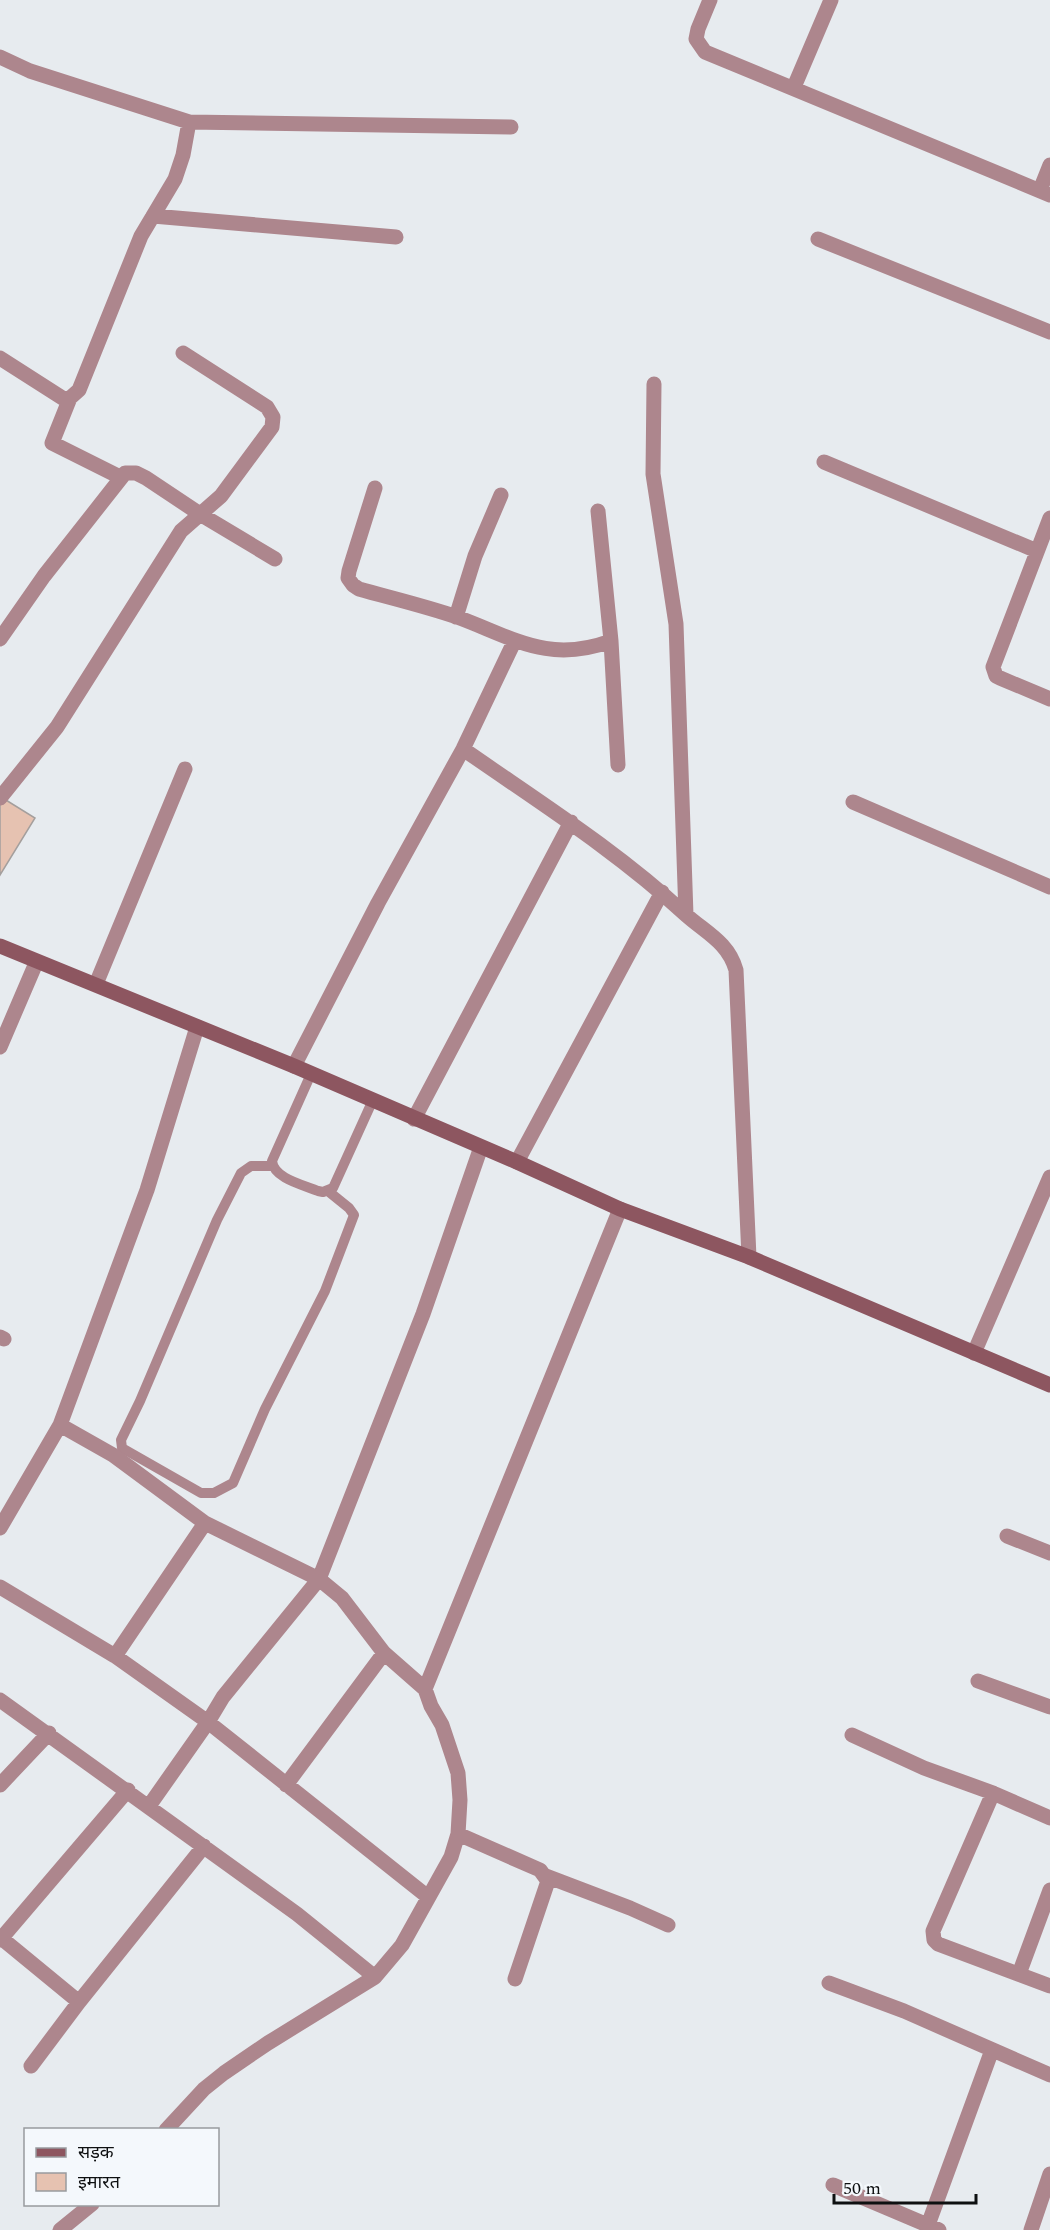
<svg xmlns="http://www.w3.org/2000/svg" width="1050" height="2230" font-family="Spectral,'Noto Sans Devanagari',serif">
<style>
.building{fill:#e6c2b1;stroke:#a49f9d;stroke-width:1.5}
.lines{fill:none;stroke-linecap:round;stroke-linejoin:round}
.service{stroke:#ad868d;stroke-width:10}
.minor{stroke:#ad868d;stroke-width:15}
.secondary{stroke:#8d5660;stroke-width:15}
</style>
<rect width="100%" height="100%" fill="#e7ebef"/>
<path class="building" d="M1 797 35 818 0 875V800Z"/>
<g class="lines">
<path class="service" d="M311 1074 272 1161C274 1179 304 1185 318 1191L323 1192 333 1188 372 1102
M273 1166H251L241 1173 217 1220 140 1401 121 1440 122 1448 201 1493H214L233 1483 265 1409 325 1291 354 1215 349 1208 328 1191"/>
<path class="minor" d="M710 0 698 29 696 39 705 52 1050 195
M0 57 30 71 189 122 511 127
M794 87 831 0
M1040 190 1050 165
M153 216 396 237
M818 239 1050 332
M0 358 64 399 70 398 79 390 141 236 175 179 183 155 189 122
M654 384 653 474 676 624 686 915
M70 398 52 443 120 477
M824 462 1037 551
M375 488 349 571 348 578 353 585 359 589C391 598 425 606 457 617 514 638 548 664 611 641
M598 511 611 641 618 765
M1050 518 993 667 996 676 1000 678 1050 699
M456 617 475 556 501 495
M0 639 44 576 125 473H136L146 478 200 514 275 559
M463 749C539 802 617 851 685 914 706 933 728 942 736 970L749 1257
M0 798 57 727 181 531 221 496 272 427 273 417 267 407 183 353
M853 802 1050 887
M96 984 185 769
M0 1047 36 963
M294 1066 378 903 463 749 514 642
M414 1119 571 822
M517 1162 662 892
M0 1337 4 1339
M974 1353 1050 1177
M60 1425 113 1455 205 1523 319 1579 342 1598 384 1653 425 1689
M0 1528 60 1425 147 1190 197 1027
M1007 1536 1050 1553
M0 1587 115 1656 208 1722 428 1897
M115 1656 205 1523
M978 1681 1050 1707
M0 1700 297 1914 375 1977
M852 1735 924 1768 993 1793 1050 1818
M0 1785 49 1733
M286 1785 384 1653
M993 1793 933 1931 934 1940 938 1944 1050 1986
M149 1806 208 1722 223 1697 319 1579 423 1314 481 1147
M458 1834 540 1870 548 1881 515 1979
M546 1876 630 1908 668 1925
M0 1937 79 2002
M0 1940 128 1790
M1019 1974 1050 1890
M829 1983 904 2011 1050 2075
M31 2066 79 2002 204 1846
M166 2130 204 2089 224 2073 268 2043 375 1977 402 1945 451 1857 458 1834 460 1800 458 1773 442 1725 431 1706 425 1689 620 1209
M833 2185 939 2230
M928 2225 992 2050
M60 2230 92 2204
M1031 2230 1050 2174"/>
<path class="secondary" d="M0 946 294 1066 517 1162 620 1209 749 1257 1050 1385"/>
</g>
<rect x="24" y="2128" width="195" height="78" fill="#f4f8fc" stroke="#989b9e" stroke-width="1.5"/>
<rect x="36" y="2148" width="30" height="9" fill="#8d5660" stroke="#989b9e" stroke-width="1.5"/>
<text x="78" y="2158" font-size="18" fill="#0e1011">सड़क</text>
<rect x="36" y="2173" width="30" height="18" fill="#e6c2b1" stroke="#989b9e" stroke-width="1.5"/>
<text x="78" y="2188" font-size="18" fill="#0e1011">इमारत</text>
<path d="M834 2194v9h142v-9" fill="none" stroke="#0e1011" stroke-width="3"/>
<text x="843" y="2194" font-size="18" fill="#0e1011" stroke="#f4f8fc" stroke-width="4.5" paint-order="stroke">50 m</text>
</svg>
